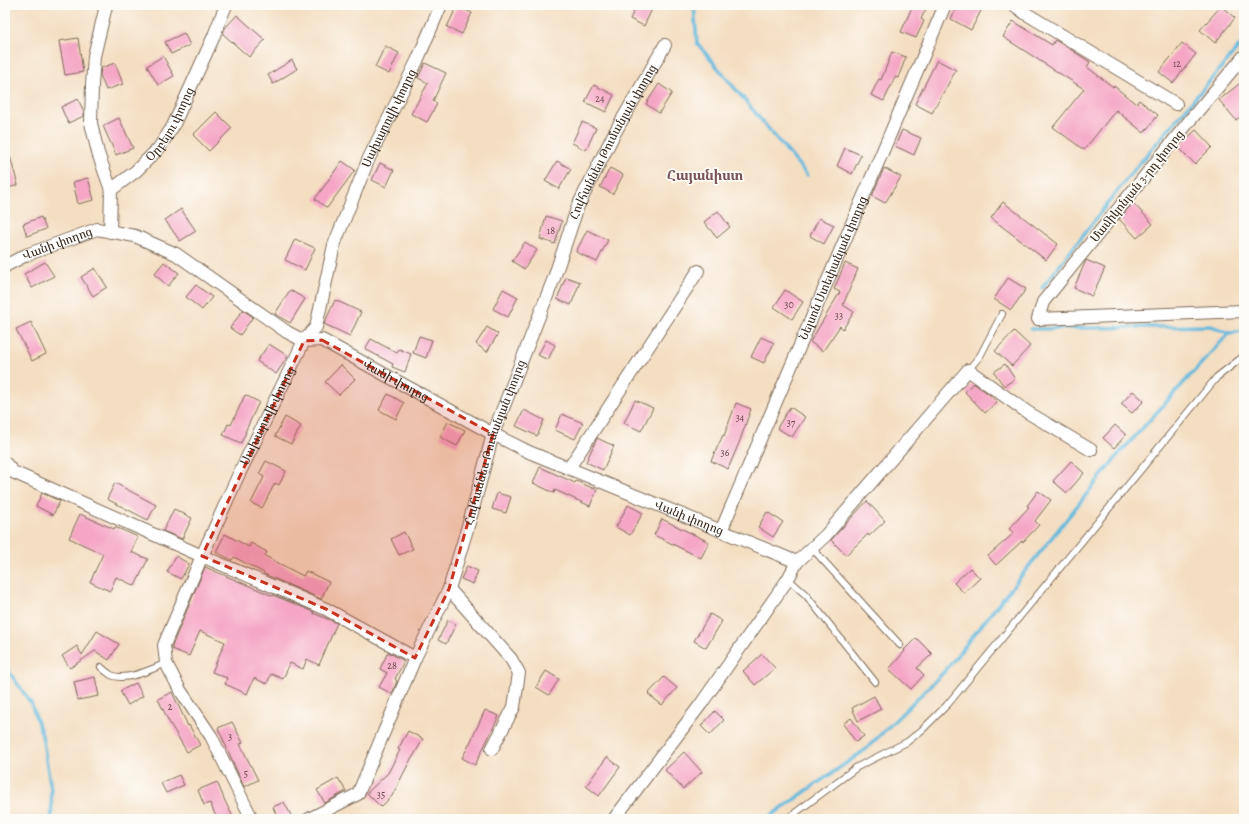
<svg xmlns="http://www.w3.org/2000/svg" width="1249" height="824" font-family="Alegreya,'Noto Serif Armenian',serif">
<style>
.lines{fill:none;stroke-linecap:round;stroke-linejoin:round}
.stream{stroke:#60b9dd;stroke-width:3.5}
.building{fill:#f5a6c5}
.lane-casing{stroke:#7c6957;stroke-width:8}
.street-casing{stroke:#7c6957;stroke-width:14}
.lane{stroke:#fff;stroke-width:6}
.street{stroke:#fff;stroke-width:12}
.marked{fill:#c8321e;fill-opacity:0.2;stroke:#c8321e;stroke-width:3;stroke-dasharray:8 5;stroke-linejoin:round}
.labels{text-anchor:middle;stroke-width:3.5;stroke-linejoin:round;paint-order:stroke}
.number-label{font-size:10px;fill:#6a4948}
.street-label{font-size:12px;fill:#3b2a1e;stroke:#fdfcf7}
.quarter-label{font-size:14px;font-weight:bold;fill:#7c5558;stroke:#fdfcf7}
</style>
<rect width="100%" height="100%" fill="#fdfcf7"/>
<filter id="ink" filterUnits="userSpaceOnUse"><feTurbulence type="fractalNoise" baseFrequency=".025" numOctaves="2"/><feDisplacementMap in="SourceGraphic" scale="8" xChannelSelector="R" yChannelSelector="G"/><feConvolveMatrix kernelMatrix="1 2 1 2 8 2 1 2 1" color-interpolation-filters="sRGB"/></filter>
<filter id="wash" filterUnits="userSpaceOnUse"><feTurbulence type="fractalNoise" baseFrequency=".012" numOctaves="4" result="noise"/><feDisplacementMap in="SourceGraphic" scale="16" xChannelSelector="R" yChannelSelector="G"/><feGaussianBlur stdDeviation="0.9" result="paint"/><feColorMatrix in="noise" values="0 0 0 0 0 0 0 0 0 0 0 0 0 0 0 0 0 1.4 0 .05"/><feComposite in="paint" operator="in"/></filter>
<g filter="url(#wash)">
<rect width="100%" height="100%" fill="#f4dec2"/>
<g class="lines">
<path class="stream" d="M694 5 697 43 807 175
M1042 288 1132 172 1244 41
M1031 329 1211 326 1229 333
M5 666 31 703 42 735 51 789 52 819
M766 819 865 750 944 672 1118 455 1229 333 1244 331"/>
</g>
<g id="blocks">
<path class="building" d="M637 5H654L644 26 630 19Z
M913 5H928L921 19 924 21 916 38 901 32Z
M958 5H984L971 30 951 19Z
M457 6 472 13 462 34 447 27Z
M1221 6 1235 18 1215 43 1200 30Z
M237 15 265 40 249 57 223 34 225 28Z
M1013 21 1052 45 1055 40 1070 49 1090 62 1087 67 1113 87 1114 86 1136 104 1139 100 1158 115 1144 133 1116 110 1084 150 1053 127 1084 89 1003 37Z
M184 33 190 45 171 54 165 42Z
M78 38 83 72 65 75 59 41Z
M1182 43 1196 54 1173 83 1159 72Z
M385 46 399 53 389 74 375 67Z
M892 52 906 57 898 78 895 77 884 101 871 95 879 79 881 80Z
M163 56 174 76 158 85 147 66Z
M292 60 297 69 273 84 268 75Z
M937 60 956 70 932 113 915 104Z
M115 63 123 84 106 90 100 75 101 68Z
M425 63 446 73 433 101 437 104 427 122 411 114 428 83 418 78Z
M1244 80V114L1236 120 1219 100Z
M659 84 672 93 659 113 646 104Z
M594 85 614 95 606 112 585 102Z
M78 99 84 112V116L68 123 61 107Z
M216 112 232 128 209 151 193 135Z
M119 118 133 148 116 155 103 126Z
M582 122 596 128 586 150 572 143Z
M902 130 921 138 914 155 895 146Z
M1196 130 1212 147 1195 164 1178 147Z
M845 148 861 155 852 174 837 166Z
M8 149 18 185 5 189V150Z
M342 161 355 170 327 208 315 199Z
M557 161 571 169 559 189 545 181Z
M380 163 394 170 386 187 372 180Z
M610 168 623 175 613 194 600 187Z
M884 168 901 177 885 203 872 196Z
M88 178 94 200 78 204 73 182Z
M1003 202 1058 244 1046 260 991 218Z
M1133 203 1153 224 1137 238 1119 219Z
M181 209 196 231 180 241 165 220Z
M718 211 730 227 717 238 704 222Z
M546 216 562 221 555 244 540 239Z
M41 217 46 229 27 236 23 224Z
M819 218 834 225 824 244 810 236Z
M587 230 608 240 597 262 576 252Z
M295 239 315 248 305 270 285 260Z
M525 242 537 250 524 269 512 261Z
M1086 260 1105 268 1092 296 1074 288Z
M45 262 54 276 32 288 24 274Z
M164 262 179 273 168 286 154 274Z
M845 263 858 269 843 305 854 312 843 329 840 326 823 351 810 342 840 292 834 289Z
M95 268 107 287 93 296 81 277Z
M566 277 580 282 571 305 557 299Z
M1008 278 1026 289 1011 310 994 299Z
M196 285 212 297 202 310 186 297Z
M503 289 518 297 508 317 493 309Z
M290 290 305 299 290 323 275 314Z
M785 290 803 302 792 319 774 307Z
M335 300 361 312 350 336 324 324Z
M243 310 253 317 240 335 230 328Z
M31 322 46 354 32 361 16 329Z
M487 327 498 334 487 352 476 344Z
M1014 331 1030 346 1012 366 995 351Z
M419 336 432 340 426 358 413 353Z
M761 337 774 343 764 363 751 357Z
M371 339 397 353 399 349 411 354 405 372 392 367 393 364 365 349Z
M546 340 555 345 548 360 538 355Z
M269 344 288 356 276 374 257 361Z
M1005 364 1015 379 1004 386 994 372Z
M341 365 355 379 339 395 325 382Z
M973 383 989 394 997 402 985 413 965 392Z
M1133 391 1144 401 1132 413 1121 404Z
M388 394 404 403 396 419 379 410Z
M245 395 259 402 245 432H246L241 443 223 435 228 424 231 425Z
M635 400 653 408 641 431 624 423Z
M736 403 751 409 739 443 728 469 711 461 723 435 724 436Z
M790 407 805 417 792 437 777 428Z
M524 410 544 420 537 436 516 426Z
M562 414 583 423 575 439 555 430Z
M285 417 301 426 291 444 275 436Z
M448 422 465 430 457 446 440 437Z
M1115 425 1126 435 1114 448 1103 438Z
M597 438 614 446 603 470 586 462Z
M266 461 286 471 279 485 275 483 262 508 251 503 264 477 259 474Z
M1071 461 1084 473 1067 493 1053 481Z
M540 467 575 483 576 481 597 490 590 506 555 490 554 493 533 483Z
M115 483 156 505 148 520 107 499Z
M1038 491 1051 500 1035 521 1039 525 1023 542 1022 541 996 565 988 556 1014 533 1009 529 1029 507 1027 506Z
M42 493 60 501 53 515 36 506Z
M497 493 511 497 506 513 492 509Z
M867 501 885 521 869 536 868 534 846 555 831 540Z
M628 505 643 513 630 535 616 527Z
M174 509 192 518 182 539 163 531Z
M767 512 783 522 773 537 758 527Z
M80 514 114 529 115 527 138 537 131 552 148 559 135 586 116 577 110 591 90 582 103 554 69 538Z
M662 519 709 542 701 558 654 535Z
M404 532 413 549 399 555 391 539Z
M225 534 249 547 251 543 267 552 265 556 303 576 306 571 329 582 321 599 264 574V573L234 557 232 560 216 552Z
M176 556 189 564 181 579 167 572Z
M467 566 478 571 473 584 461 579Z
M205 567 273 596V595L314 612 313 613 337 623 319 665 307 659 303 669 290 663 283 679 271 674 267 684 254 678 247 694 225 684 227 678 212 672 225 642 200 631 189 656 172 649V646Z
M970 568 980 578 964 593 954 583Z
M710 614 722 621 706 648 694 641Z
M448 620 456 624 446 644 438 640Z
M97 631 119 644 109 660 95 651 70 668 62 656 77 646 82 655Z
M916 638 932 654 917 668 924 675 911 689 889 669 905 651 904 650Z
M388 652 404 661 395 679 397 681 392 694 379 687 387 673 380 669Z
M762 654 775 668 755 685 743 671Z
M546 671 559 679 549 695 536 687Z
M95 677 99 696 78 700 74 682Z
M664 677 677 688 662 705 648 694Z
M136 683 143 696 128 705 120 691Z
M172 692 188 726 189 725 200 745 187 752 168 720 158 699Z
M874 696 881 709 858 721 852 708Z
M485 710 499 716 475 765 462 758 470 743Z
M715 711 724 720 710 735 701 726Z
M851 718 864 736 856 742 843 724Z
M232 722 243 743 240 744 258 780 244 787 218 728Z
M408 731 423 739 413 757H412L392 796 381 807 367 793 388 773 400 750 398 749Z
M684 752 702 772 683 789 665 770Z
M607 757 620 767 599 796 586 786Z
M179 775 184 785 166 793 161 783Z
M338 778 346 791 325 803 317 790Z
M217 782 225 801 234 819H217L210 803 204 805 198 790Z
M284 802 293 819H278L273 807Z"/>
</g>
</g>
<g filter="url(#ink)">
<use href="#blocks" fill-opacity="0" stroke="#7c6957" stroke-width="1"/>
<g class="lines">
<g class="lane-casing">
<path id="lane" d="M968 370 980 356 1002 314
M812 548 900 645
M788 579 806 595 875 682
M101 667C104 670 108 673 111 675 125 682 153 669 166 663
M787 819 857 767 907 742 922 730 947 705 1217 377 1244 356"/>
</g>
<g class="street-casing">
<g id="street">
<path d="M107 5 106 6 94 56 92 85 91 123 98 153 111 190"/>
<path d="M1014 5 1025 13 1176 104"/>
<path d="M1244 56 1191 119 1043 302 1038 319 1244 311"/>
<path id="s1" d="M110 232 111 190 136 171 159 148 173 126 213 38 226 5"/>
<path id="s2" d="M5 266 26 255 97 229 135 236 176 254 287 332 304 341 322 340 493 434 529 452 797 562"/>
<path d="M5 463 13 472 202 556 326 609 415 658"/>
<path d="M569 468 698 271"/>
<path id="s3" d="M721 531 945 5"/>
<path d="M449 589 511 659 519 673 514 707 492 749"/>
<path id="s4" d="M252 819 211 736 180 690 166 663 164 645 202 556 238 476 304 341 316 327 334 245 369 158 417 61 441 5"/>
<path id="s5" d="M309 819 358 794 415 658 449 589 471 516 493 434 554 278 578 206 614 134 665 45"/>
<path d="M614 819 701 704 788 579 797 562 826 535 968 370 1027 412 1091 450"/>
</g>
</g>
<use href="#lane" class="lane"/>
<use href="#street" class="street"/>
</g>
</g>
<path class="marked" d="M322 340 493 434 449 589 415 658 326 609 202 556 304 341Z"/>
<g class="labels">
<g class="number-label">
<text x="1177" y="67">12</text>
<text x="600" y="102">24</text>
<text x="551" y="234">18</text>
<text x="789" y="308">30</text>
<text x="839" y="319">33</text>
<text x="740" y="421">34</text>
<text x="791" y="426">37</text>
<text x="725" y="456">36</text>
<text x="392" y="669">28</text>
<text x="170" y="710">2</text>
<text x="230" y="740">3</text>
<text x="246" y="777">5</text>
<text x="381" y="798">35</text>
</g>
<g class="street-label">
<text dy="4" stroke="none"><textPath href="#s4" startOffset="772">Սախարովի փողոց</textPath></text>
<text dy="4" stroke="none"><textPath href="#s1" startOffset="132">Օրբելու փողոց</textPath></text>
<text dy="4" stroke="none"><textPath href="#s5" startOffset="757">Հովհաննես Թումանյան փողոց</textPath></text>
<text transform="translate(1137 186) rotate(-51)" y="4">Մամիկոնյան 3-րդ փողոց</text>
<text dy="4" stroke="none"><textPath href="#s2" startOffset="57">Վանի փողոց</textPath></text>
<text dy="4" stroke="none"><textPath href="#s3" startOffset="286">Նելսոն Ստեփանյան փողոց</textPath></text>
<text dy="4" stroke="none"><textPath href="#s2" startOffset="440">Վանի փողոց</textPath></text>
<text dy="4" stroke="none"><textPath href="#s4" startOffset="448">Սախարովի փողոց</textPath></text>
<text dy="4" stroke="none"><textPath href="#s5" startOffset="433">Հովհաննես Թումանյան փողոց</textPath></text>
<text dy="4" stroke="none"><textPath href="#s2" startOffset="764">Վանի փողոց</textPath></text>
</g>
<g class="quarter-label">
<text x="705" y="180">Հայանիստ</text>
</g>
</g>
<rect width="1249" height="824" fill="none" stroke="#fdfcf7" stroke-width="20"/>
</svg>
